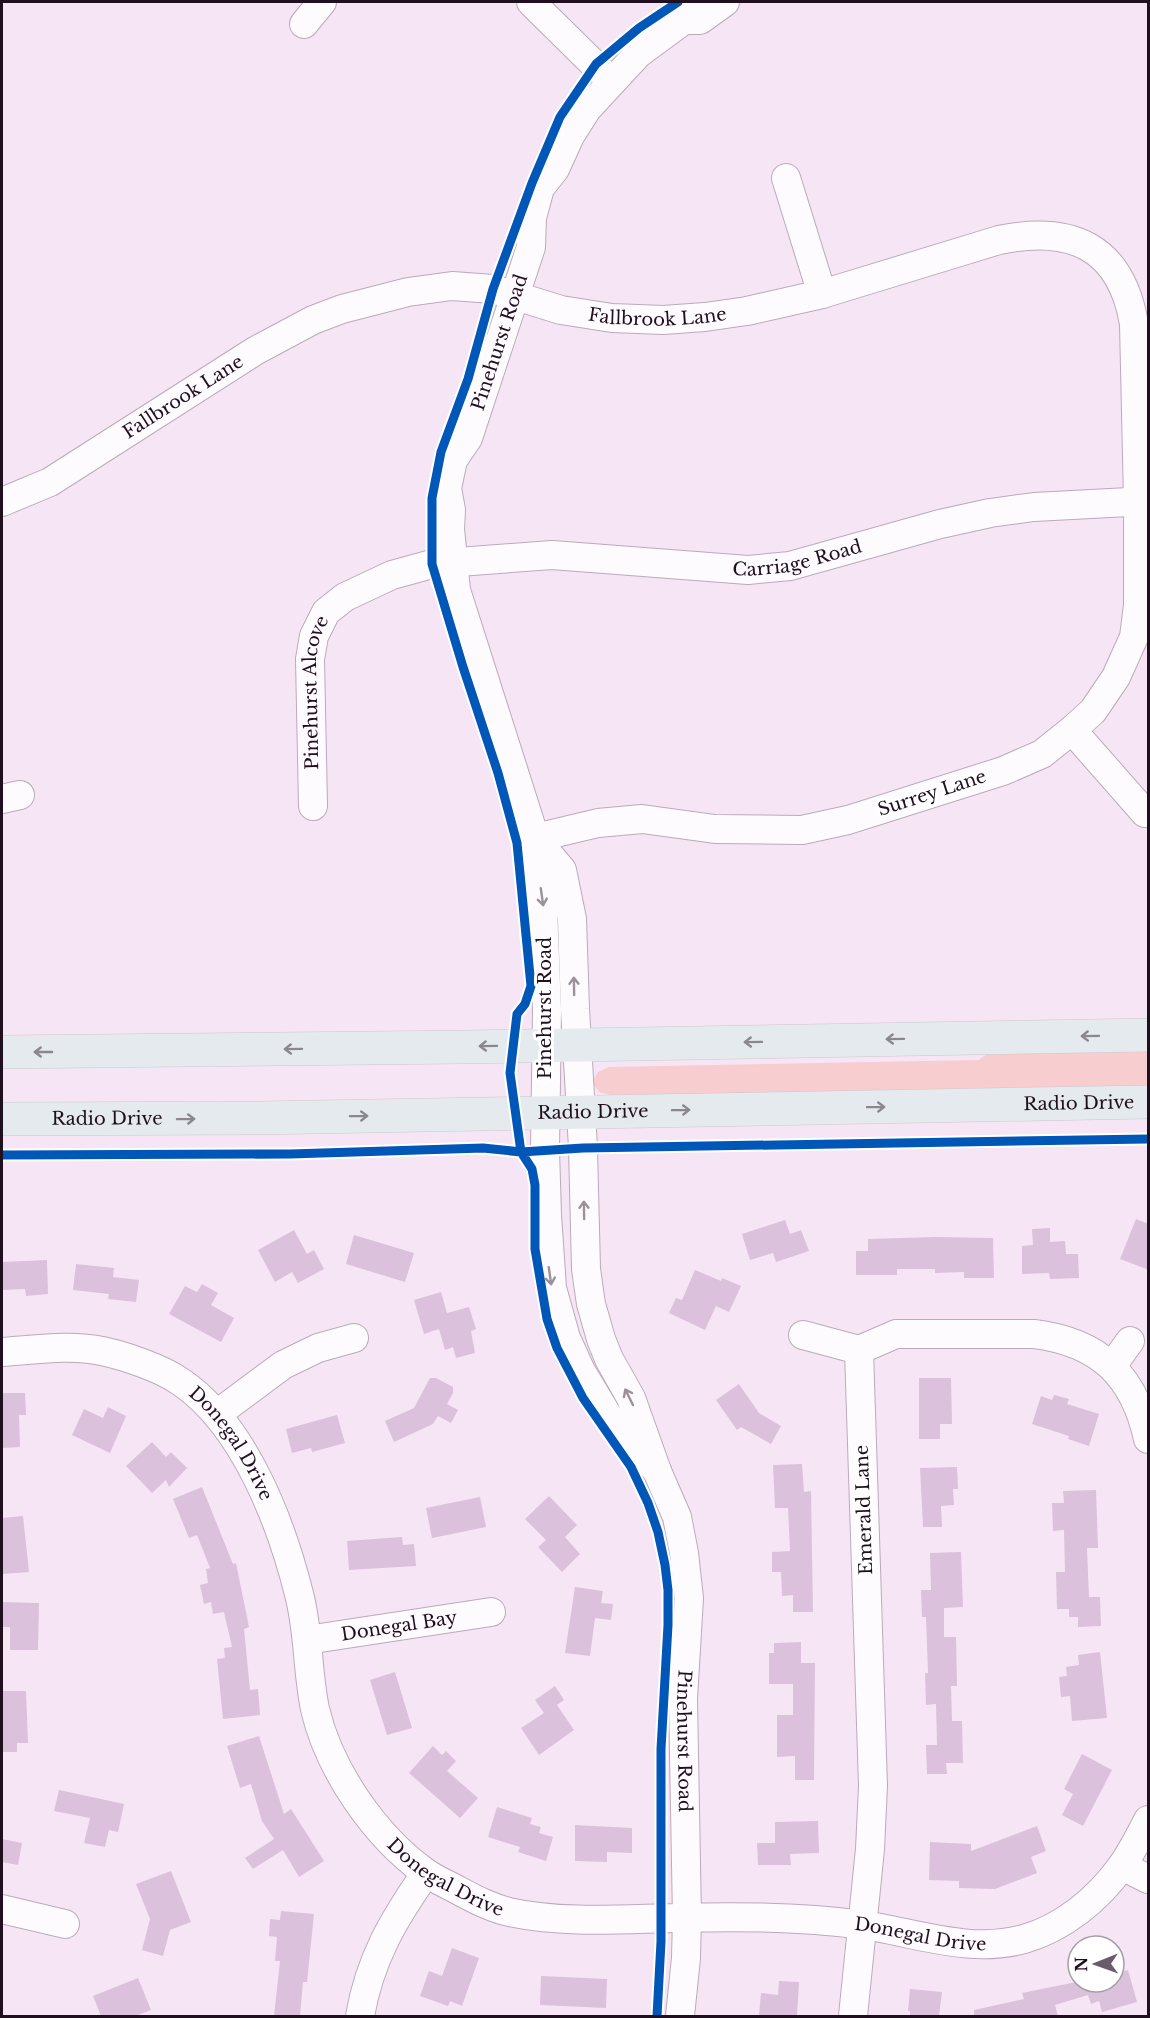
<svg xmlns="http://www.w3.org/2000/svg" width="1150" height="2018" font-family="'Libre Baskerville',serif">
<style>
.green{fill:#f8cdcf}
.building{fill:#dbc1db}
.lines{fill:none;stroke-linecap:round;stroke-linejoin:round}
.minor-casing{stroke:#baabba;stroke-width:30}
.major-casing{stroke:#cfc6ce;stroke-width:34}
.minor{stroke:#fefbfe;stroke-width:28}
.major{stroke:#e4eaed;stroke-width:33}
.cycleway-casing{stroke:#fff;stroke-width:13}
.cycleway{stroke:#0057b8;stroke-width:9}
.oneway{stroke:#9a919a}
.oneway2{stroke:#8b8790}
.labels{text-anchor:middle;stroke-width:6;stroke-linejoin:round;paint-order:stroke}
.street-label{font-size:18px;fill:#1f0f1f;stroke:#fff}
</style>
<rect width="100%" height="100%" fill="#f6e6f5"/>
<path class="green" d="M1148 1050V1090L611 1095 599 1092 592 1082 598 1072 609 1067 979 1060 988 1053Z"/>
<path class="building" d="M1136 1219 1149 1224V1270L1120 1259Z
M785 1220 790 1234 801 1230 809 1251 776 1262 773 1253 750 1260 742 1234Z
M1050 1228V1242L1065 1241 1066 1254H1078L1079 1278 1050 1279 1049 1273 1022 1274V1246L1033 1245 1032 1229Z
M294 1230 307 1254 314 1250 324 1269 298 1283 292 1272 275 1282 258 1250Z
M354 1235 414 1253 405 1282 346 1264Z
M935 1237 993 1238 994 1278H964V1272L935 1273V1269H897V1275H856V1251H868V1239Z
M47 1260 48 1294 26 1296 25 1289 2 1290V1262Z
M76 1264 114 1268 113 1277 139 1280 136 1302 108 1299 109 1294 73 1290Z
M695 1270 721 1281 722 1278 741 1286 729 1312 716 1306 705 1330 669 1313 676 1298 682 1300Z
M202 1284 218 1293 211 1305 234 1318 221 1342 169 1314 185 1286 197 1292Z
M441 1292 447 1313 469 1307 476 1329 471 1331 475 1353 456 1358 453 1347 445 1350 439 1329 424 1334 414 1300Z
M430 1378H436L453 1387V1393L447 1404 458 1410 451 1423 438 1416 433 1424 394 1442 385 1421 414 1408Z
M919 1378H951L952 1424H940V1439H919Z
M739 1384 759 1413 781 1426 771 1444 741 1427 737 1430 716 1400Z
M2 1393H25L26 1415H19L20 1447 2 1448Z
M1054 1395 1069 1399 1067 1404 1099 1414 1089 1446 1068 1439 1069 1436 1032 1424 1041 1396 1052 1400Z
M108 1407 126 1416 110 1453 72 1435 84 1409 103 1418Z
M337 1415 345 1443 312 1452 311 1448 292 1453 286 1429Z
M152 1442 166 1457 171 1452 187 1468 169 1487 166 1480 152 1493 126 1466Z
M802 1464 804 1492 811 1491 813 1612H793V1595L782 1596 781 1572H772V1552L790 1551 788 1508H775L773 1465Z
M957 1467 958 1489H953L954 1505 941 1506 942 1527H923L920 1468Z
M202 1487 233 1564 236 1563 249 1627 244 1629 250 1690 258 1689 260 1715 223 1719 217 1659 225 1658 224 1648 232 1647 224 1612 213 1614 211 1602 204 1604 200 1585 208 1583 206 1569 210 1568 197 1535 189 1538 173 1499Z
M1096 1490 1098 1548H1087L1089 1597H1100L1101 1626 1078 1627V1617H1069V1609H1057L1056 1572H1065L1064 1530 1053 1531 1052 1503H1064L1063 1491Z
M549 1496 577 1525 565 1537 580 1554 562 1572 538 1547 546 1540 525 1519Z
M480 1497 486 1527 432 1538 426 1508Z
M23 1516 29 1572 3 1574 2 1518Z
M402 1537 403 1545 414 1544 416 1566 349 1570 347 1541Z
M961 1552 963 1607 944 1608V1637H956L957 1686H951L952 1721H962L963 1763H946L947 1774H927L926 1745H937L936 1704 926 1705 925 1673H928L926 1617H922L921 1590H931L930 1553Z
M575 1587 603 1591 601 1603 613 1604 611 1620 595 1618 590 1656 565 1653Z
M2 1602 39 1603 38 1650H10V1627H2Z
M801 1642V1663H815L814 1780H795V1756L777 1757V1715H793V1684H769V1653H774V1643Z
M1100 1652 1107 1718 1072 1721 1070 1696 1061 1697 1059 1677 1067 1676 1066 1667 1079 1665 1078 1655Z
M395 1672 412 1728 387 1735 370 1680Z
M555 1686 564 1700 557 1705 574 1730 539 1755 521 1728 544 1713 535 1700Z
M2 1691H26L28 1743H17V1752H2Z
M259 1736 284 1814 291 1809 324 1861 299 1877 283 1850 253 1869 245 1858 274 1839 262 1821 251 1784 240 1788 227 1746Z
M433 1746 442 1755 446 1751 456 1761 447 1771 478 1798 460 1818 409 1773Z
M1082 1754 1112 1770 1083 1826 1062 1815 1073 1794 1064 1789Z
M59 1790 124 1804 118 1832 109 1830 105 1847 84 1843 90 1818 54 1811Z
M497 1807 532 1818 530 1824 541 1827 539 1833 553 1837 546 1861 518 1852 520 1847 488 1837Z
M818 1821 819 1853 790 1854 791 1865H758L757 1843H775V1822Z
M575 1825 632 1828V1853L607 1852V1862L575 1861Z
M1037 1826 1046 1851 1031 1857 1037 1873 995 1889 959 1888V1881L929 1880 930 1842 971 1844V1851Z
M2 1839 22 1843 18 1865 2 1862Z
M171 1871 191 1922 170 1930 163 1956 142 1950 150 1919 136 1884Z
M281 1911 314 1914 307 1982H303L300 2016H274L280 1961H275L277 1937 269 1936 270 1919 280 1920Z
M452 1948 479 1958 462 2006 450 2001 448 2006 420 1996 429 1971 442 1976Z
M1128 1970 1137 2002 1102 2012 1099 2001 1091 2004 1088 1995 1055 2005 1058 2016H974V2010L1024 1999 1022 1993 1076 1982H1114V1974Z
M541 1976 607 1979 606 2008 540 2005Z
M138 1978 151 2010 135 2016H101L93 1996Z
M779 1981 799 1982 797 2016H759L761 1993 778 1995Z
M910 1989 942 1992 939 2016H910V2011H908Z"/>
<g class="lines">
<g class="minor-casing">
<g id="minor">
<path d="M531 2 611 81"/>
<path d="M684 20H700L725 2"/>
<path d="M304 24 322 2"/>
<path d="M786 178 822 294"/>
<path id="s1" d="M2 502 50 482 255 351 313 320 342 309 408 292 452 286 493 289 561 310 612 318 663 320 705 317 747 311 822 294 999 240C1071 225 1121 246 1134 324L1138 501V605L1134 637 1116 677 1093 711 1072 730 1042 754 1003 771 848 820 802 830 715 829 642 819 598 823 535 838"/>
<path d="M1072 730 1145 813"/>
<path d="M2 799 20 795"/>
<path id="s2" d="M313 806 310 659 314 636 326 612 345 597 392 575 432 564 552 555 748 570 790 566 940 524 990 513 1034 507 1148 501"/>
<path id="s3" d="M535 838 562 870 572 919 575 1009 583 1148 586 1269 591 1304 601 1339 609 1359 631 1398 657 1471 677 1517 684 1553 689 1598 683 1699 687 1918 686 1958 680 2016"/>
<path d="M803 1335 859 1350"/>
<path d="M859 1350 896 1334H1034C1099 1342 1134 1375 1148 1439"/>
<path id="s4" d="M2 1352C34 1350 70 1344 102 1351 125 1356 161 1368 181 1382 244 1425 281 1522 299 1594 309 1631 307 1671 315 1709 329 1770 375 1836 425 1872 433 1878 444 1883 452 1887 471 1897 488 1907 509 1912 564 1924 622 1919 678 1918 739 1916 803 1917 864 1925 916 1933 971 1954 1024 1939 1063 1928 1098 1899 1121 1867 1132 1852 1140 1835 1148 1820"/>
<path d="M1112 1366 1130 1341"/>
<path d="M217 1414 283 1365 318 1348 354 1338"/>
<path id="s5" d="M657 1471 608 1416 581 1371 566 1338 552 1288 547 1215 545 1150 547 1010 543 908 535 838 456 590 450 529 451 510 447 488 453 460 468 438 531 247 532 218 540 188 555 169 570 136 587 109 638 54 684 20 691 5 696 2"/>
<path id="s6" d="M307 1640 491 1612"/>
<path d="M1122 1866 1148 1879"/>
<path d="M2 1909 65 1924"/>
<path d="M360 2016C370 1959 393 1920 426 1873"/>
<path d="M853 2016 870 1849 873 1786 859 1350"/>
</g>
</g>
<g class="major-casing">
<g id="major">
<path d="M2 1052 464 1047 1148 1035"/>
<path id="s7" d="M2 1119 259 1118 1148 1102"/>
</g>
</g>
<use href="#minor" class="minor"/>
<use href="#major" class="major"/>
<g class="cycleway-casing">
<path id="cycleway" d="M2 1155 290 1154 483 1148 521 1152 583 1148 1148 1139
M657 2016 661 1942V1749L668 1625V1590L665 1565 658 1532 648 1503 631 1467 583 1398 557 1348 547 1319 535 1249V1185L532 1169 521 1152 510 1073 517 1014 525 1004 531 986 517 843 498 773 463 667 432 564V498L441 452 468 379 493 289 532 183 560 117 596 64 639 28 678 2"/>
</g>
<use href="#cycleway" class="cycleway"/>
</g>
<defs><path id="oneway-shaft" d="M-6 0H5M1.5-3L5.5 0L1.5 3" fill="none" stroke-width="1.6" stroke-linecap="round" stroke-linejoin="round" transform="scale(1.5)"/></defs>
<g class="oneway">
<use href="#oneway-shaft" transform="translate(542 897) rotate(82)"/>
<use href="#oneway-shaft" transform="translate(574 986) rotate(-91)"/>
<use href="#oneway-shaft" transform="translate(584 1210) rotate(-91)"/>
<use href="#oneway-shaft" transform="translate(550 1276) rotate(82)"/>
<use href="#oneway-shaft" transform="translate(629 1397) rotate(-116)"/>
</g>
<g class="oneway2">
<use href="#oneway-shaft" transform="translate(1090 1036) rotate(179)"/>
<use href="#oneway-shaft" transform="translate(895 1039) rotate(179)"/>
<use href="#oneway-shaft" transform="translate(753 1042) rotate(179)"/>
<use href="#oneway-shaft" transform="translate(488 1046) rotate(179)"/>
<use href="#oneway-shaft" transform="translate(293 1049) rotate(179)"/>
<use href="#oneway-shaft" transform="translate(43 1052) rotate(180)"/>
<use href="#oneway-shaft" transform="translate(876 1107) rotate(-1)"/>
<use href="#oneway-shaft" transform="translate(681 1110) rotate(-1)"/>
<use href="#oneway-shaft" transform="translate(359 1116) rotate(-1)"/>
<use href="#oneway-shaft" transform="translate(186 1119) rotate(-1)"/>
</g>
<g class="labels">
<g class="street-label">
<text dy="6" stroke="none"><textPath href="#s1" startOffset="714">Fallbrook Lane</textPath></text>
<text dy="6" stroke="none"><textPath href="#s5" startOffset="1184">Pinehurst Road</textPath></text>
<text dy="6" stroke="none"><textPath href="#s1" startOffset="210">Fallbrook Lane</textPath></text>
<text dy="6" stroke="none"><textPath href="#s2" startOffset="682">Carriage Road</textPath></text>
<text dy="6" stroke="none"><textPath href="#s2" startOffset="114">Pinehurst Alcove</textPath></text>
<text transform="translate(932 793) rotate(-18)" y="6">Surrey Lane</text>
<text transform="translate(545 1008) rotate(-90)" y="6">Pinehurst Road</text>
<text dy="6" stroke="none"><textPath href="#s7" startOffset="1077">Radio Drive</textPath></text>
<text dy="6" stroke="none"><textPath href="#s7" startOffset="591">Radio Drive</textPath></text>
<text dy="6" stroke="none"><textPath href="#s7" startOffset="105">Radio Drive</textPath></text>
<text dy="6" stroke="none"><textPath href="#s4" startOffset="266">Donegal Drive</textPath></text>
<text transform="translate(864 1510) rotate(-92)" y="6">Emerald Lane</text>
<text dy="6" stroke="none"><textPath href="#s6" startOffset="93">Donegal Bay</textPath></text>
<text dy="6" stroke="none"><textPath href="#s3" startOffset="933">Pinehurst Road</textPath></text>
<text dy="6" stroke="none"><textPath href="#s4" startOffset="770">Donegal Drive</textPath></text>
<text dy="6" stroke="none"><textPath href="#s4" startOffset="1256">Donegal Drive</textPath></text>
</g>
</g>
<rect width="1150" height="2018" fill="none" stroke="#1f0f1f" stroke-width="6"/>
<g transform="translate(1096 1964) rotate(269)"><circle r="28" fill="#ffffff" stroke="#a59fa5" stroke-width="1.5"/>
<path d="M0-4.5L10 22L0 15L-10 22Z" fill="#6a5a6a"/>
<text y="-9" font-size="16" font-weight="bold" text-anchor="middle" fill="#1f0f1f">N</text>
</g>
</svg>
